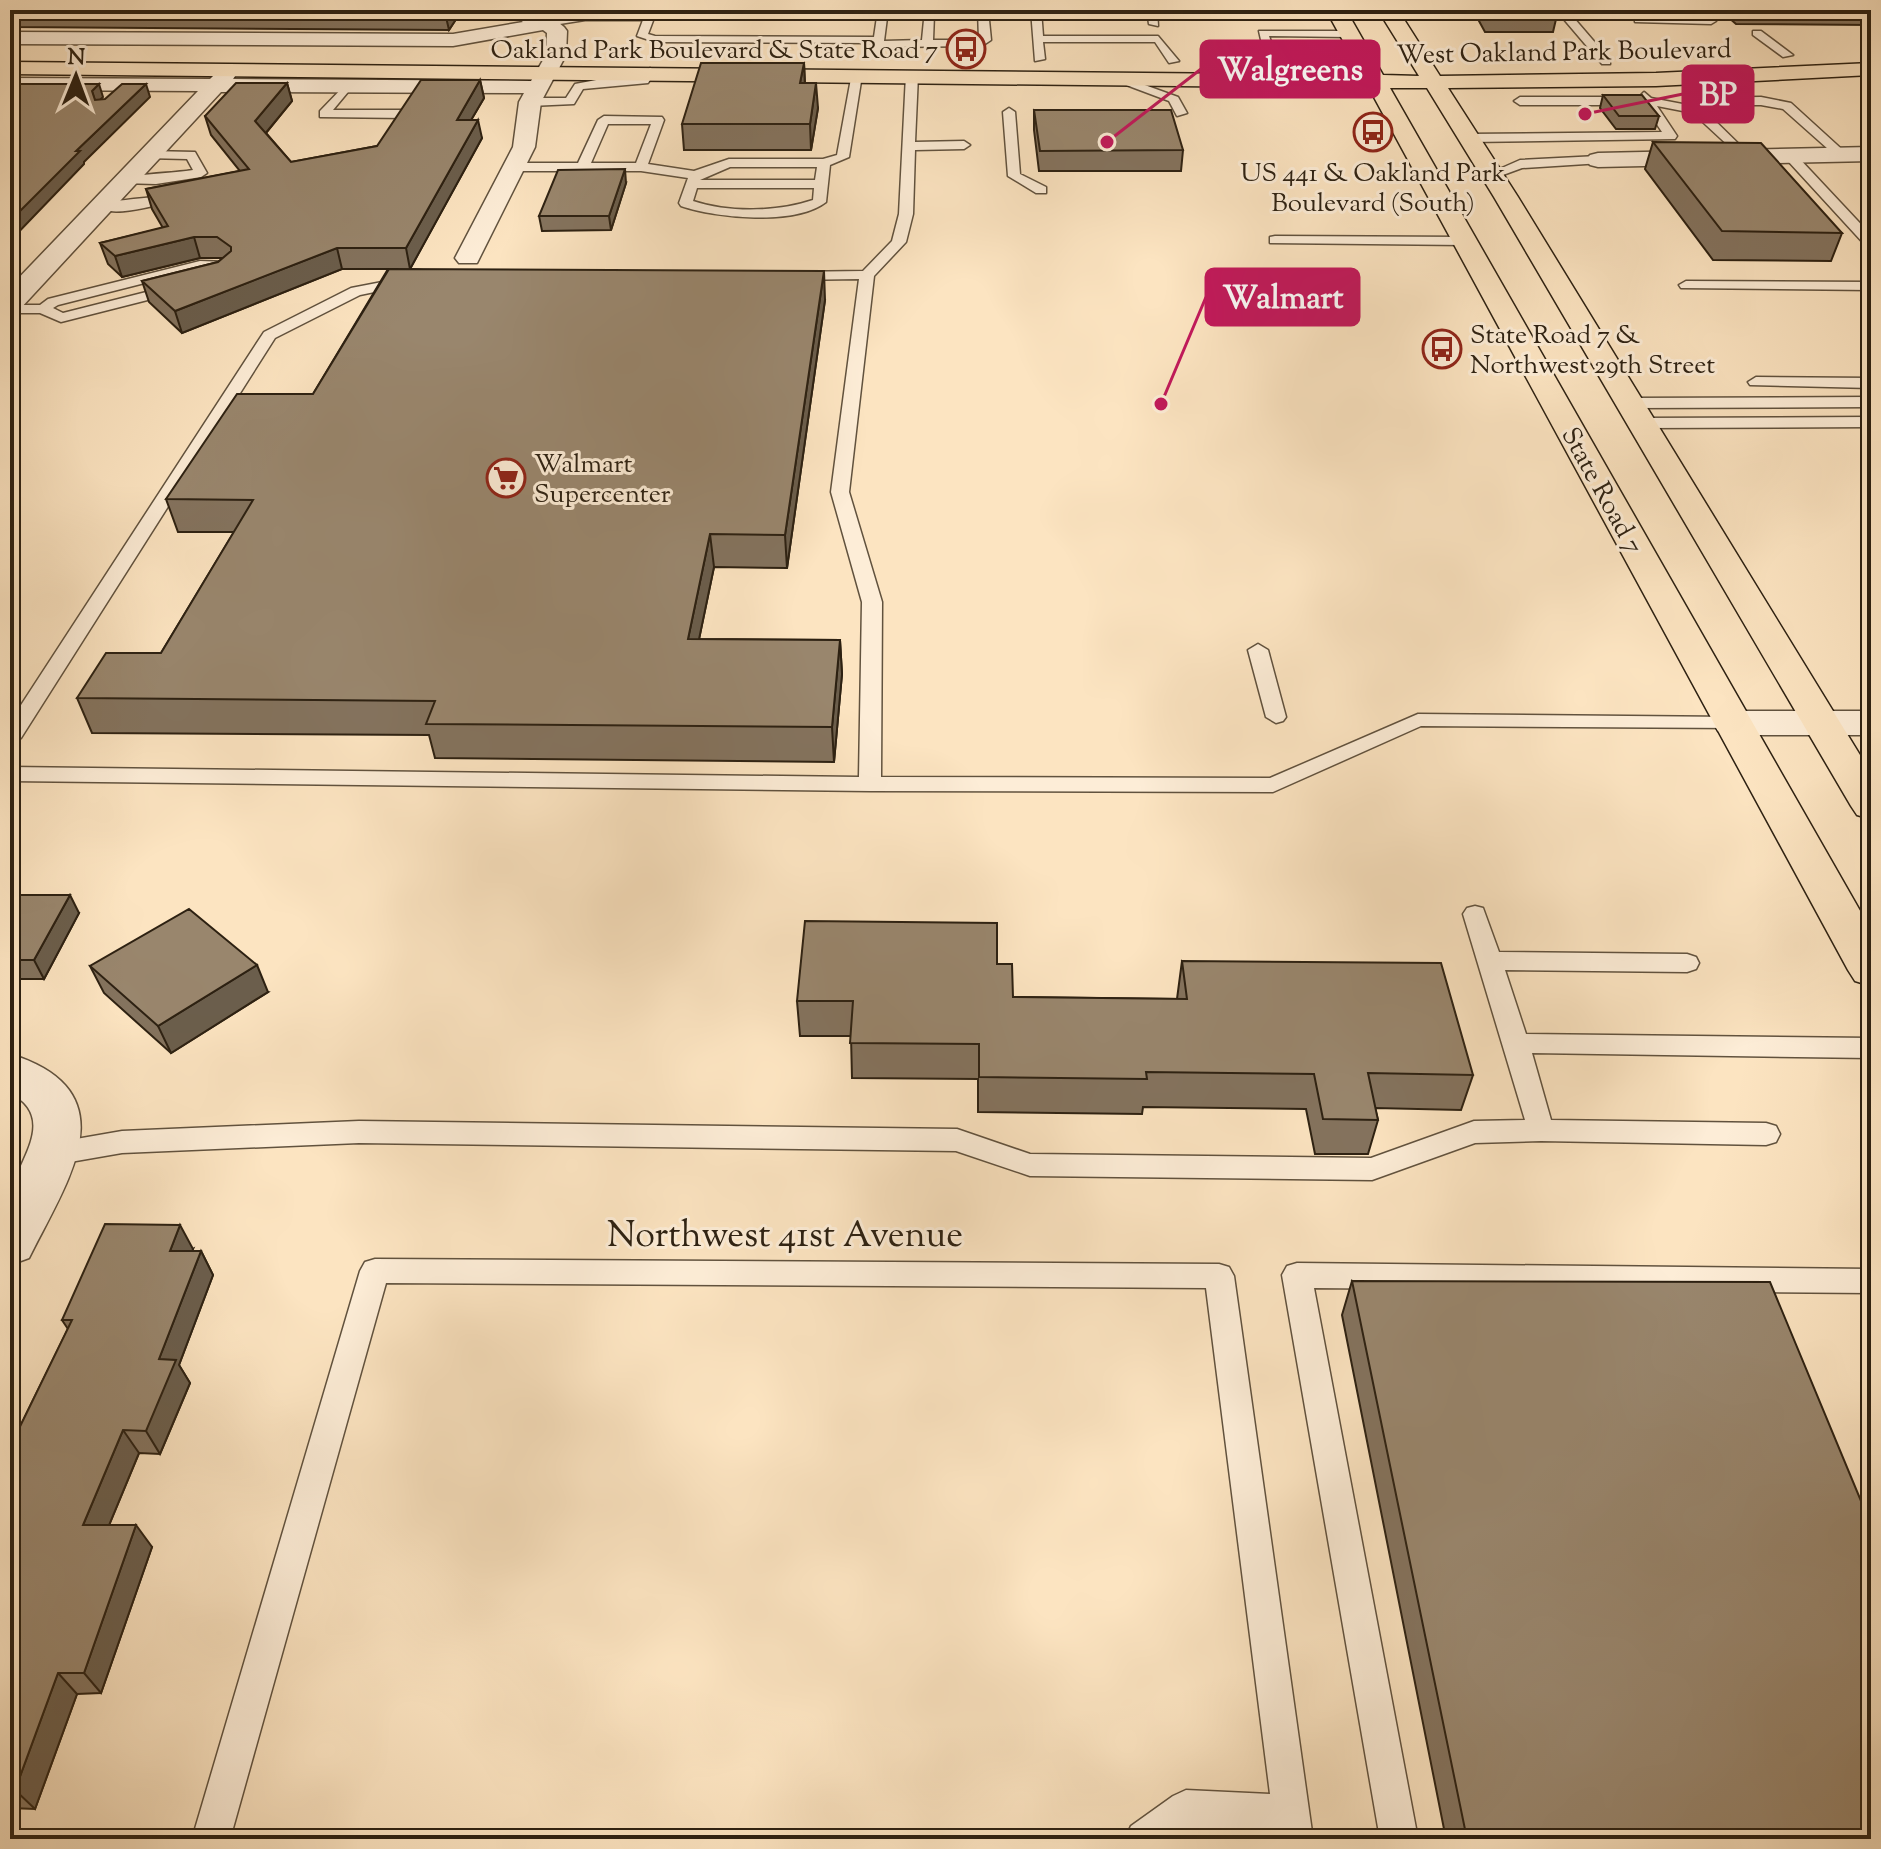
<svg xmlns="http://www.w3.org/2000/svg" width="1881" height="1849" font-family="'Sorts Mill Goudy',serif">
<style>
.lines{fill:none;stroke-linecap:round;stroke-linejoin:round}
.lane-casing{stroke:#61523e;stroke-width:3}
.street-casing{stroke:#61523e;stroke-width:3}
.primary-casing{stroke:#2d2112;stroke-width:3}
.lane{fill:#fdedd7;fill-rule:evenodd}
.street{fill:#fdedd7;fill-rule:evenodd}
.primary{fill:#fce4c1;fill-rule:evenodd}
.wall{fill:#84735e;stroke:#2d2112;stroke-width:2}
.shaded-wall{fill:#6b5e4c;stroke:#2d2112;stroke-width:2}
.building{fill:#99866d;stroke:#2d2112;stroke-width:2}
.labels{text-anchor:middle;stroke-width:6;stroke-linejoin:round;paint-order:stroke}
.far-poi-label{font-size:26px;fill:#2d2112;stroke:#fdedd7;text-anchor:start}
.far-street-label{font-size:26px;fill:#2d2112;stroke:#fdedd7}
.near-street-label{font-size:36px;fill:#2d2112;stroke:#fdedd7}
.leader{fill:none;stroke:#c2185b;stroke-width:3}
.callout-dot{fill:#c2185b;stroke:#fdedd7;stroke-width:3}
.callout{fill:#c2185b;stroke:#c2185b;stroke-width:3}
.callout-label{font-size:32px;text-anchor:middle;font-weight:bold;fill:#fff}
</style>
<rect width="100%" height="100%" fill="#fce4c1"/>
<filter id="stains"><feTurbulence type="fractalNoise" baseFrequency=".0025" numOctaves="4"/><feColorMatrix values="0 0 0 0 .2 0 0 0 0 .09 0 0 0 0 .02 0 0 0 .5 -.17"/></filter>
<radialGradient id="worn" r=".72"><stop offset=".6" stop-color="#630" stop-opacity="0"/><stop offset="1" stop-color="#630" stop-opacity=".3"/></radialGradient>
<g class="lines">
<g class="lane-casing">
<path id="lane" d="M647 10H657L648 34 655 36 874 37 878 10H888L884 41 922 40 925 10H940L934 14 933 40H979L978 10H988L991 40 982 46 884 47 883 55 877 58 871 55 873 43 655 42 637 36 643 20H585L547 26 542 23 585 14H645Z
M1031 10H1041L1043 36H1158L1179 61 1169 63 1155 42H1043L1045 59 1035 61Z
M1147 10H1157L1158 26 1149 24Z
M1556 10H1567L1610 60V64H1602Z
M1639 17 1711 18 1716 21 1711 24 1635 22V18Z
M1259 31H1349L1354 34 1349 37 1269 36 1278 62 1272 65 1266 62Z
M1753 31H1761L1793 55 1783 57 1753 35Z
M650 68 656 71 648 83 583 89 574 104 530 106 524 102 530 98H566L575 84 607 78H640Z
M912 72 918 75 915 142 964 141 970 145 964 149 915 150 913 214 906 242 874 276 849 492 882 602 881 777 1270 778 1418 714 1732 717 1743 723 1739 728 1421 726 1273 792 870 791 10 781V767L859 777 862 602 831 492 859 279 792 280 785 276 792 272 863 271 892 241 899 214 906 75Z
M852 73 862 75 849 157 830 165 826 202C795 226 716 218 681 206L679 203 688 178 641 171H513L507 167 513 163H578L598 120 604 116 662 117 664 120 648 164 694 171 729 159H823L837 155ZM608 124H651L636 163H591ZM730 167H817L815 180H700ZM697 188H814L813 200C777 212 729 213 693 201Z
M1117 75 1178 97 1187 113 1177 116 1169 101 1113 80 1111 78Z
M347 83 353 86 333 110H407L413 114 407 118 320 117V111Z
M1644 92 1651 98 1693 106 1700 98 1761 97 1791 103 1847 154 1837 157 1783 109 1761 105H1705L1703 109 1751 156 1753 159 1747 163 1693 113 1657 106 1677 136 1675 139 1469 142 1463 138 1469 134 1662 132 1644 105H1520L1514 101 1520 97H1639Z
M1009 108 1015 112 1020 174 1046 187V193H1036L1008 176 1003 112Z
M149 151 195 152 207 173 201 177 156 184 121 183 120 180C128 174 178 173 193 170L187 159 145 158 143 155Z
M1792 154 1796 155 1871 235V247L1866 246 1788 161 1786 158Z
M1598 156 1604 160 1602 163 1522 168 1492 179 1486 175 1520 160Z
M162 196 167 197V203C147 207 111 218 94 206 102 201 148 198 162 196Z
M1275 236 1465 237 1472 241 1465 245 1270 243V237Z
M200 261 228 262 235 270 217 281 210 277 219 269H200L58 305 53 308 63 313 178 284 185 288 183 291 61 322 40 313H10V305H40L48 299Z
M408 277 415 281 413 284 360 295 275 338 21 738 10 745V722L264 332 351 288Z
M1686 281 1871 282V290L1681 288 1679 285Z
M1756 377 1871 378V388L1750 385 1748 382Z
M1871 397V407L1629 408 1621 403 1629 398Z
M1871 417V427L1641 428 1633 423 1641 418Z
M1258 644 1268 650 1286 717 1283 721 1276 723 1266 717 1248 650Z
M1475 906 1483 908 1499 952 1687 954 1696 957 1699 963 1696 969 1687 972 1505 970 1526 1034 1871 1038V1058L1532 1053 1551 1120 1766 1123 1776 1126 1780 1134 1776 1142 1766 1145 1541 1141 1475 1143 1372 1180 1030 1176 956 1151 359 1143 122 1153 53 1165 43 1162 39 1154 43 1146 53 1143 122 1131 359 1121 957 1129 1030 1154 1371 1158 1474 1121 1525 1120 1463 914 1467 908Z
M375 1259 1219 1264 1229 1267 1234 1276 1313 1839H1275L1274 1832 1191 1828 1176 1839H1125L1131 1826 1173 1796 1186 1790 1270 1794 1206 1288 386 1283 230 1839H192L360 1271 365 1262Z
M1297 1263 1871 1269V1293L1314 1288 1418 1839H1380L1282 1275 1287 1266Z"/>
</g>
<g class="street-casing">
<path id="street" d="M525 10 554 19 564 27 567 31 566 55 541 102 535 147 477 263H459L455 258 513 147 519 102 524 93 221 92 20 309 10 311V287L198 91 10 90V78L210 79 221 68 228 66 238 72 233 79 531 81 546 55 547 33 543 30 453 46 10 44V32L453 34 523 22 515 16Z
M1871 147V161L1598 167 1590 165 1586 160 1590 155 1598 153Z
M1732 711H1871V735H1732L1718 731 1713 723 1718 715Z
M10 1054C132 1092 67 1181 29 1258L10 1265C10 1243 6 1216 10 1194 17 1162 59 1118 10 1093Z"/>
</g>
<g class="primary-casing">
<path id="primary" d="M1326 10H1346L1383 75 1419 76 1378 10H1398L1440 76 1656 73 1871 63V75L1656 86 1448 88 1518 197 1871 773V819L1857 815 1851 806 1494 197 1427 88H1390L1871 930V986L1855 981 1848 970 1369 88 10 74V62L1362 75Z"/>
</g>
<use href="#lane" class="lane"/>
<use href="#street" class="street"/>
<use href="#primary" class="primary"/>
</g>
<path class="wall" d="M10 10H462L449 30 11 27Z
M1473 10H1554L1557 15 1553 32H1485Z
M1720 10H1871V25L1736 24Z
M804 63 805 83 818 108 811 150H684L682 124Z
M480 80 484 98 471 120 482 138 410 269 825 300 787 568 714 567 699 639 840 640 842 674 834 762 435 758 429 735 92 733 77 698 161 653 234 532H178L166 499 313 394 388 269H342L182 333 149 302 142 281 218 262 223 258H200L122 277 108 264 100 243 163 228 152 209 146 189 240 171 211 135 205 116 287 83 292 101 266 133 291 162 377 146Z
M1603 95 1659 116 1655 129H1616L1600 108Z
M1034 110 1183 150 1181 171H1039L1034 130Z
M1653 142 1842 233 1831 261 1713 260 1645 169Z
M626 183 611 230 542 231 539 216Z
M10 895 79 913 44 979H10Z
M1182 961 1473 1075 1461 1110 1375 1108 1378 1120 1368 1154H1315L1306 1109 1143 1107 1142 1114 978 1112V1079L852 1078 851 1036H800L797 1001 997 964 1013 997 1177 999Z
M90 966 268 992 171 1053 104 993Z
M193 1249 192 1251H201L213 1275 179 1365 190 1383 160 1454 139 1453 109 1525 152 1547 101 1693 77 1694 35 1809 10 1808V1447L68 1329 62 1320Z
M1352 1281 1871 1839H1446L1342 1315Z"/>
<path class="shaded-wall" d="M451 10H462L449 30 446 17Z
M804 63 805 88 800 83Z
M480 80 484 98 460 139 457 120Z
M287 83 292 101 260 140 255 121Z
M816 83 818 108 811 150 810 124Z
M99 84 103 97 96 104 92 91Z
M146 84 150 97 84 162V164L10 241V221L76 151Z
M478 120 482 138 410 269 406 248Z
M625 169 626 183 611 230 609 216Z
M194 237 200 258 122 277 115 256Z
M337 248 342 269 182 333 175 311Z
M824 271 825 300 787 568 785 535Z
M710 534 714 567 692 673 688 639Z
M840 640 842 674 834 762 832 727Z
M70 895 79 913 44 979 34 960Z
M257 965 268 992 171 1053 158 1026Z
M180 1225 193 1249 183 1275 170 1251Z
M201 1251 213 1275 179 1365 190 1383 160 1454 146 1431 159 1359Z
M123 1430 139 1453 100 1547 83 1525Z
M136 1525 152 1547 101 1693 84 1673Z
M58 1673 77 1694 35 1809 15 1790Z"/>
<path class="building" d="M11 10H451L446 17 10 14Z
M1486 10H1554L1557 15H1489Z
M701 63H804L800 83H816L810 124H682Z
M421 80H480L457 120H478L406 248H337L175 311 142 281 218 262 231 251V247L217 237H194L115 256 100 243 168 226 146 189 249 169 205 116 236 83H287L255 121 291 162 377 146Z
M10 84H99L92 91 95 100 105 99 122 84H146L76 151H80L10 221Z
M1603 95H1642L1659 116H1619Z
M1034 110H1171L1183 150 1040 151Z
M1653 142 1761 143 1842 233 1722 231Z
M625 169 609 216H539L558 170Z
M389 269 824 271 785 535 710 534 688 639 840 640 832 727 426 724 435 701 77 698 106 653H161L253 500 166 499 237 394H313Z
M10 895H70L34 960H10Z
M189 909 257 965 158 1026 90 966Z
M805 921 997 923V964H1012L1013 997 1187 999 1182 961 1441 963 1473 1075 1368 1073 1378 1120 1323 1119 1314 1074 1146 1072 1147 1079 979 1077V1044L850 1043 853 1001H797Z
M105 1224 180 1225 170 1251H201L159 1359 176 1360 146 1431 123 1430 83 1525H136L84 1673H58L15 1790H10V1447L72 1320H62Z
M1352 1281 1770 1282 1871 1525V1839H1467Z"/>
<defs>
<g id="bus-ring" transform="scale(2)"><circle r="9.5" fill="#fdedd7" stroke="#8f2418" stroke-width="1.5"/><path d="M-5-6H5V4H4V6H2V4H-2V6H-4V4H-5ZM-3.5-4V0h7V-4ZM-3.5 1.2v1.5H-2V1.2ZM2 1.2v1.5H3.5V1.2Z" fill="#8f2418"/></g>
<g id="supermarket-ring" transform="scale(2)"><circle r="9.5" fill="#fdedd7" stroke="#8f2418" stroke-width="1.5"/><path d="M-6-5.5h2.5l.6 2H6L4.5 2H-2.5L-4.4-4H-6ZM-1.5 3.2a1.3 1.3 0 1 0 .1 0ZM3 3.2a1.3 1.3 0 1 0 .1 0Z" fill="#8f2418"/></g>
</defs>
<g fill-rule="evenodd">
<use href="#bus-ring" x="966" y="49"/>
<use href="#bus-ring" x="1373" y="132"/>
<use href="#bus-ring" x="1442" y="349"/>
<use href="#supermarket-ring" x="506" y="478"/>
</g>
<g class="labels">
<g class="far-poi-label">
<text x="938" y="58" text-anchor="end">Oakland Park Boulevard &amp; State Road 7</text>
<text x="1373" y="181" text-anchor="middle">US 441 &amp; Oakland Park<tspan x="1373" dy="30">Boulevard (South)</tspan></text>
<text x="1470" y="343">State Road 7 &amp;<tspan x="1470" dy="30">Northwest 29th Street</tspan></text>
<text x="534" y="472">Walmart<tspan x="534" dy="30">Supercenter</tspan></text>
</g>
<g class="far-street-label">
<text transform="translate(1564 51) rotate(-1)" y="9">West Oakland Park Boulevard</text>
<text transform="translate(1603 490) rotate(61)" y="9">State Road 7</text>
</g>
<g class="near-street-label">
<text x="785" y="1246">Northwest 41st Avenue</text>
</g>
</g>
<path class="leader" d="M1107 142L1201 69M1585 114L1683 94M1161 404L1206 297"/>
<g class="callout-dot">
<circle cx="1107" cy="142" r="8"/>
<circle cx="1585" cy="114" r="8"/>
<circle cx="1161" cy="404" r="8"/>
</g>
<g class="callout">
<rect x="1201" y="41" width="178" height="56" rx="8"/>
<rect x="1683" y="66" width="70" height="56" rx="8"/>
<rect x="1206" y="269" width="153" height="56" rx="8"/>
</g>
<g class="callout-label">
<text x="1290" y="80">Walgreens</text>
<text x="1718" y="105">BP</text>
<text x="1283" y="308">Walmart</text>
</g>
<rect width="1881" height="1849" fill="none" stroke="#fce4c1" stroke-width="40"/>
<rect x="12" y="12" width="1857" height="1825" fill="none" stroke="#2d2112" stroke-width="4"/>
<rect x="20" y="20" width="1841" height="1809" fill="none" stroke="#2d2112" stroke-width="2"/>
<g transform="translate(76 76) rotate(1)" stroke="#fdedd7" stroke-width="6" paint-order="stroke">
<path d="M0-6L14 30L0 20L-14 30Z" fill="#2d2112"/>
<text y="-12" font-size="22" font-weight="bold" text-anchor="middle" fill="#2d2112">N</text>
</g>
<rect width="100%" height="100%" filter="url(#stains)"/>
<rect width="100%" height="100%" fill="url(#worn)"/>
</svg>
